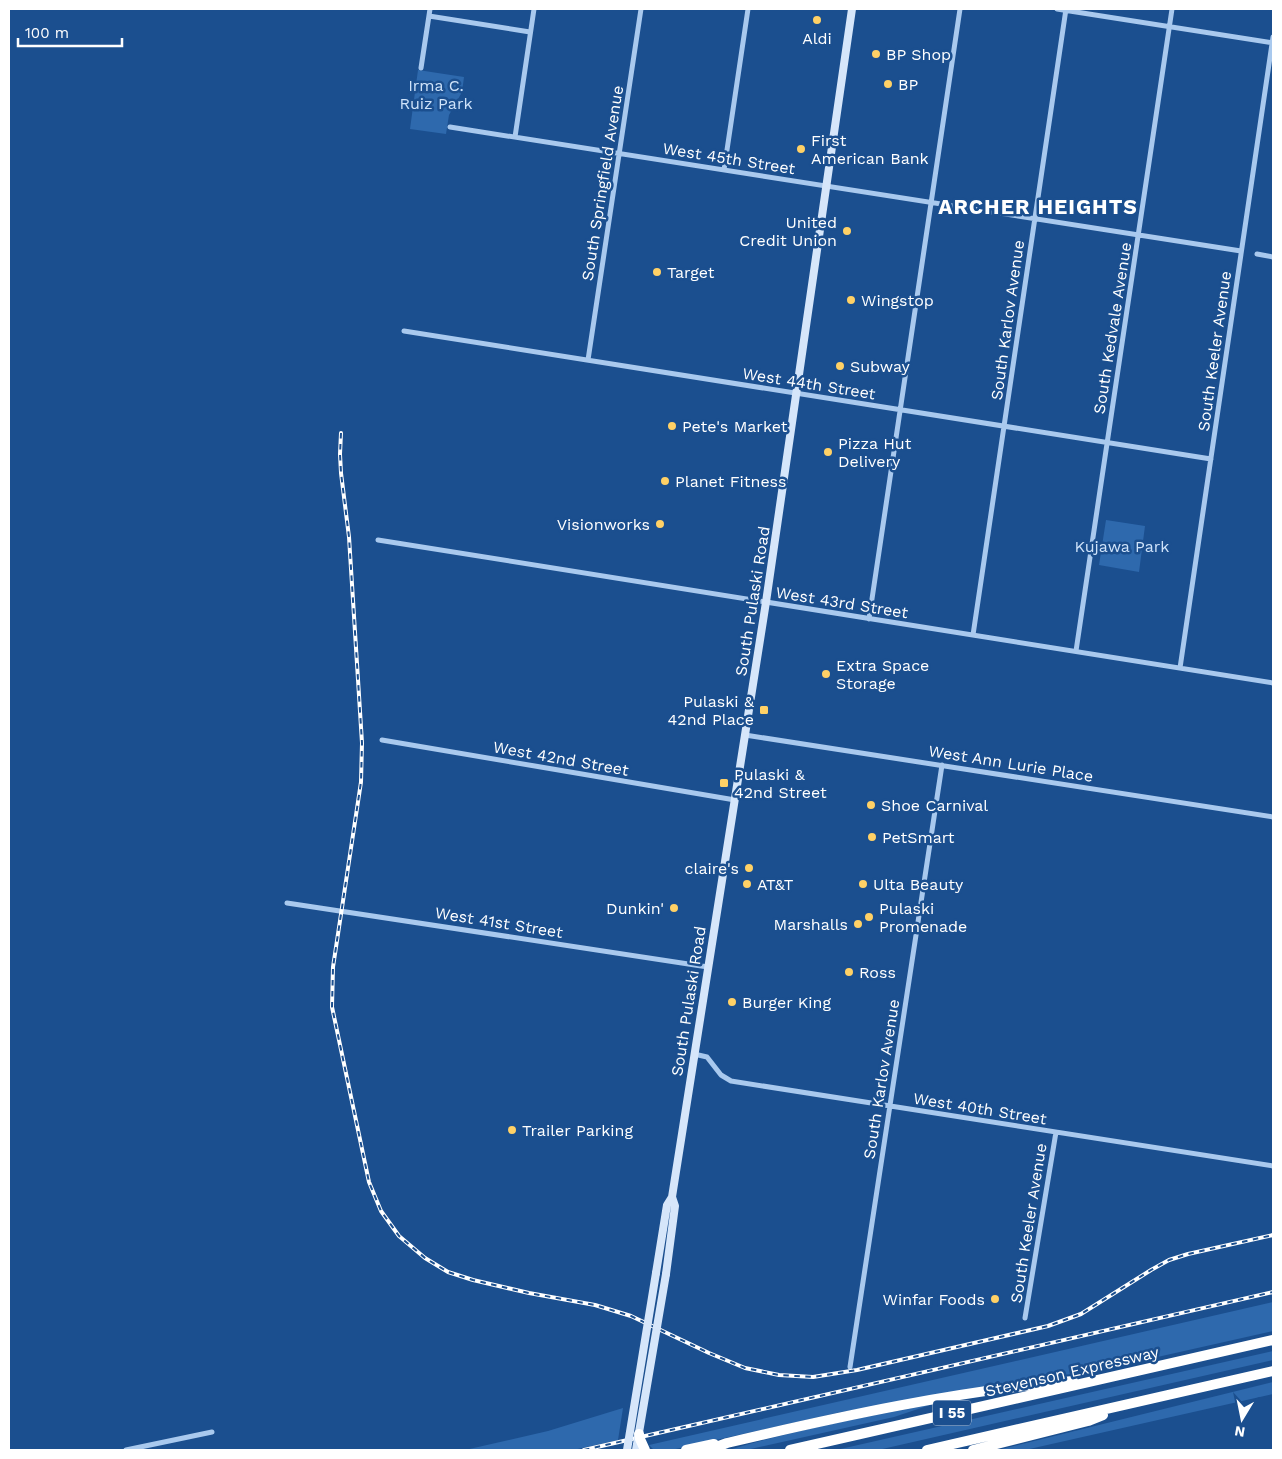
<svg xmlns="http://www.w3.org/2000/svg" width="1282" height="1459" font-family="'Work Sans',sans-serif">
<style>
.green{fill:#2e69ad}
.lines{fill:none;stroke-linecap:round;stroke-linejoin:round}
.minor{stroke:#a9c9ee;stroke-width:5}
.secondary{stroke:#d6e6fa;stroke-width:8}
.motorway{stroke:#fff;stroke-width:10}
.rail-casing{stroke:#fff;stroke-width:4}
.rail{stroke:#1b4f8f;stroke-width:2;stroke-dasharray:5.5;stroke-linecap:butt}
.secondary-bridge{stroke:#d6e6fa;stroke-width:8}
.motorway-bridge{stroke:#fff;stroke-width:10}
.poi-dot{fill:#ffd166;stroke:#1b4f8f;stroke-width:2}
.labels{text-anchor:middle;stroke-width:5;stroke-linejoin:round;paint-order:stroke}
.shield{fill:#1b4f8f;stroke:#bbcadd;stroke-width:1}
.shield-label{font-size:15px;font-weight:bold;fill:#fff}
.poi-label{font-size:16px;fill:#fff;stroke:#1b4f8f;text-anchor:start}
.park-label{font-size:16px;fill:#cfe3fa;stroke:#1b4f8f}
.street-label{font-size:16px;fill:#fff;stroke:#1b4f8f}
.district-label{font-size:21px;font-weight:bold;letter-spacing:1px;fill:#fff;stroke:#1b4f8f}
</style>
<rect width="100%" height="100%" fill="#1b4f8f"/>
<path class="green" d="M418 70 464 77 462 92 449 115 446 134 410 129Z
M1106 520 1145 526 1139 572 1099 565Z
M1273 1302V1331L1113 1367 841 1412 671 1450H654L649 1445Z
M1273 1351V1360L878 1450H836Z
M1273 1382V1394L1025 1450H998Z
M930 1405 894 1417 746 1450H729C795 1430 863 1417 930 1405Z
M623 1408 618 1440 573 1450H465L548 1431Z"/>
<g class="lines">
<path class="minor" d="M1057 9 1273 43
M429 16 530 32
M421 68 430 9
M450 127 1241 251
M515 137 534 9
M724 170 748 9
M1257 254 1273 257
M404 331 1211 459
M588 360 641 9
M378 540 1273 683
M869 619 960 9
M973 635 1066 9
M1076 651 1172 9
M1180 668 1273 37
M745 735 1273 817
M382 740 735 800
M287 903 708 967
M694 1054 707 1057 721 1075 731 1081 1273 1166
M1025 1318 1056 1132
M850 1367 942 765
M126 1450 212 1432"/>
<path class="secondary" d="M656 1273 667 1205 672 1197 766 602 852 9
M666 1274 675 1206 672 1197"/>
<path class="motorway" d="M686 1450 714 1444
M708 1450 727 1443C841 1416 956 1391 1073 1381
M790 1450 1273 1340
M927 1450 1273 1371
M973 1450 1088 1421 1103 1415"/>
<g class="rail-casing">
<path id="rail" d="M341 433 340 454 341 473 349 537 362 743 361 782 333 967 332 1007 369 1182 381 1211 399 1236 425 1258 448 1272 473 1280 529 1293 595 1305 631 1316 709 1353 745 1368 779 1375 813 1377 857 1370 1048 1326 1081 1314 1151 1270 1169 1260 1188 1254 1273 1235
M584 1450 1273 1292"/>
</g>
<use href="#rail" class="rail"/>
<path class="secondary-bridge" d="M627 1450 656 1273
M636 1450 666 1274"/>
<path class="motorway-bridge" d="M639 1434 640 1439 645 1450"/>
</g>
<g class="poi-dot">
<circle cx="817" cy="20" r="5"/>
<circle cx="876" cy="54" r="5"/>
<circle cx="888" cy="84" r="5"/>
<circle cx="801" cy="149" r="5"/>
<circle cx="847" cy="231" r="5"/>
<circle cx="657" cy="272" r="5"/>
<circle cx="851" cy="300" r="5"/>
<circle cx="840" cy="366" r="5"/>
<circle cx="672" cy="426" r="5"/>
<circle cx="828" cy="452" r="5"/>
<circle cx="665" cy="481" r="5"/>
<circle cx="660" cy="524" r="5"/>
<circle cx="826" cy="674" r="5"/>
<rect x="759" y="705" width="10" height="10" rx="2.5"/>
<rect x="719" y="778" width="10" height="10" rx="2.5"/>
<circle cx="871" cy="805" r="5"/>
<circle cx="872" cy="837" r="5"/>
<circle cx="749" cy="868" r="5"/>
<circle cx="747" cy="884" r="5"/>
<circle cx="863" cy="884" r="5"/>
<circle cx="674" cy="908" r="5"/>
<circle cx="869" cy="917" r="5"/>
<circle cx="858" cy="924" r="5"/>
<circle cx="849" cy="972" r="5"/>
<circle cx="732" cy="1002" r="5"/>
<circle cx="512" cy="1130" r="5"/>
<circle cx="995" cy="1299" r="5"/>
</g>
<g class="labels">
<rect class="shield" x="933" y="1400.5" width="38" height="25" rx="4"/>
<g class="shield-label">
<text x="952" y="1418">I 55</text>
</g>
<g class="poi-label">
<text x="817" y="44" text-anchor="middle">Aldi</text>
<text x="886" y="60">BP Shop</text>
<text x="898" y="90">BP</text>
<text x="811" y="146">First<tspan x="811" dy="18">American Bank</tspan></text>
<text x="837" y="228" text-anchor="end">United<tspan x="837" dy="18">Credit Union</tspan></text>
<text x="667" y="278">Target</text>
<text x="861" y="306">Wingstop</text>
<text x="850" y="372">Subway</text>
<text x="682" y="432">Pete's Market</text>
<text x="838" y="449">Pizza Hut<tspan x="838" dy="18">Delivery</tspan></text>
<text x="675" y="487">Planet Fitness</text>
<text x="650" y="530" text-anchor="end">Visionworks</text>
<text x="836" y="671">Extra Space<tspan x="836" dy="18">Storage</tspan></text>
<text x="754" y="707" text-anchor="end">Pulaski &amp;<tspan x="754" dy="18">42nd Place</tspan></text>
<text x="734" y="780">Pulaski &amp;<tspan x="734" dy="18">42nd Street</tspan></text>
<text x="881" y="811">Shoe Carnival</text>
<text x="882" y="843">PetSmart</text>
<text x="739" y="874" text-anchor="end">claire's</text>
<text x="757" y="890">AT&amp;T</text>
<text x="873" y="890">Ulta Beauty</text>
<text x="664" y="914" text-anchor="end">Dunkin'</text>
<text x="879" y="914">Pulaski<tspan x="879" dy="18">Promenade</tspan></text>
<text x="848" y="930" text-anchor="end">Marshalls</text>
<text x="859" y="978">Ross</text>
<text x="742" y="1008">Burger King</text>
<text x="522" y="1136">Trailer Parking</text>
<text x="985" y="1305" text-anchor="end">Winfar Foods</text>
</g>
<g class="park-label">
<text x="436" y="91">Irma C.<tspan x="436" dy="18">Ruiz Park</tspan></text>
<text x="1122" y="552">Kujawa Park</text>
</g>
<g class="street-label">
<text transform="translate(729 158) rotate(9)" y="6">West 45th Street</text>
<text transform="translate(602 183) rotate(-81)" y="6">South Springfield Avenue</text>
<text transform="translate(1007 320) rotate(-82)" y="6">South Karlov Avenue</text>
<text transform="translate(1112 328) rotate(-81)" y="6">South Kedvale Avenue</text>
<text transform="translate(1214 351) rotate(-82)" y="6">South Keeler Avenue</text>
<text transform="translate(809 383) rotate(9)" y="6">West 44th Street</text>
<text transform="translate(752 601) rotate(-81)" y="6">South Pulaski Road</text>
<text transform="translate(842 602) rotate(9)" y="6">West 43rd Street</text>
<text transform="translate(561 758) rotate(10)" y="6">West 42nd Street</text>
<text transform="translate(1011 763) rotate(9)" y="6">West Ann Lurie Place</text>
<text transform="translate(499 922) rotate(9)" y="6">West 41st Street</text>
<text transform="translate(688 1001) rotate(-81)" y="6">South Pulaski Road</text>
<text transform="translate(881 1079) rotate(-81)" y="6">South Karlov Avenue</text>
<text transform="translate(980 1108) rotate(9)" y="6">West 40th Street</text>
<text transform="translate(1028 1223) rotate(-81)" y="6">South Keeler Avenue</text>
<text transform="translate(1072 1371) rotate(-13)" y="6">Stevenson Expressway</text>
</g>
<g class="district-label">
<text x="1038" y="214">ARCHER HEIGHTS</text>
</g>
</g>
<rect width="1282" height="1459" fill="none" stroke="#ffffff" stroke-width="20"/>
<g transform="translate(1242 1419) rotate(190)" stroke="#1b4f8f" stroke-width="4" paint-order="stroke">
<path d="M0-4L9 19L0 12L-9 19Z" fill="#ffffff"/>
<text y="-8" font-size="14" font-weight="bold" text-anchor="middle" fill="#ffffff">N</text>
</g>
<path d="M18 38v8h104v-8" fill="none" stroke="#ffffff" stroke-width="2.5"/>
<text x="25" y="38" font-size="15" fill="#ffffff" stroke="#1b4f8f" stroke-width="4" paint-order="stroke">100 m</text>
</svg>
